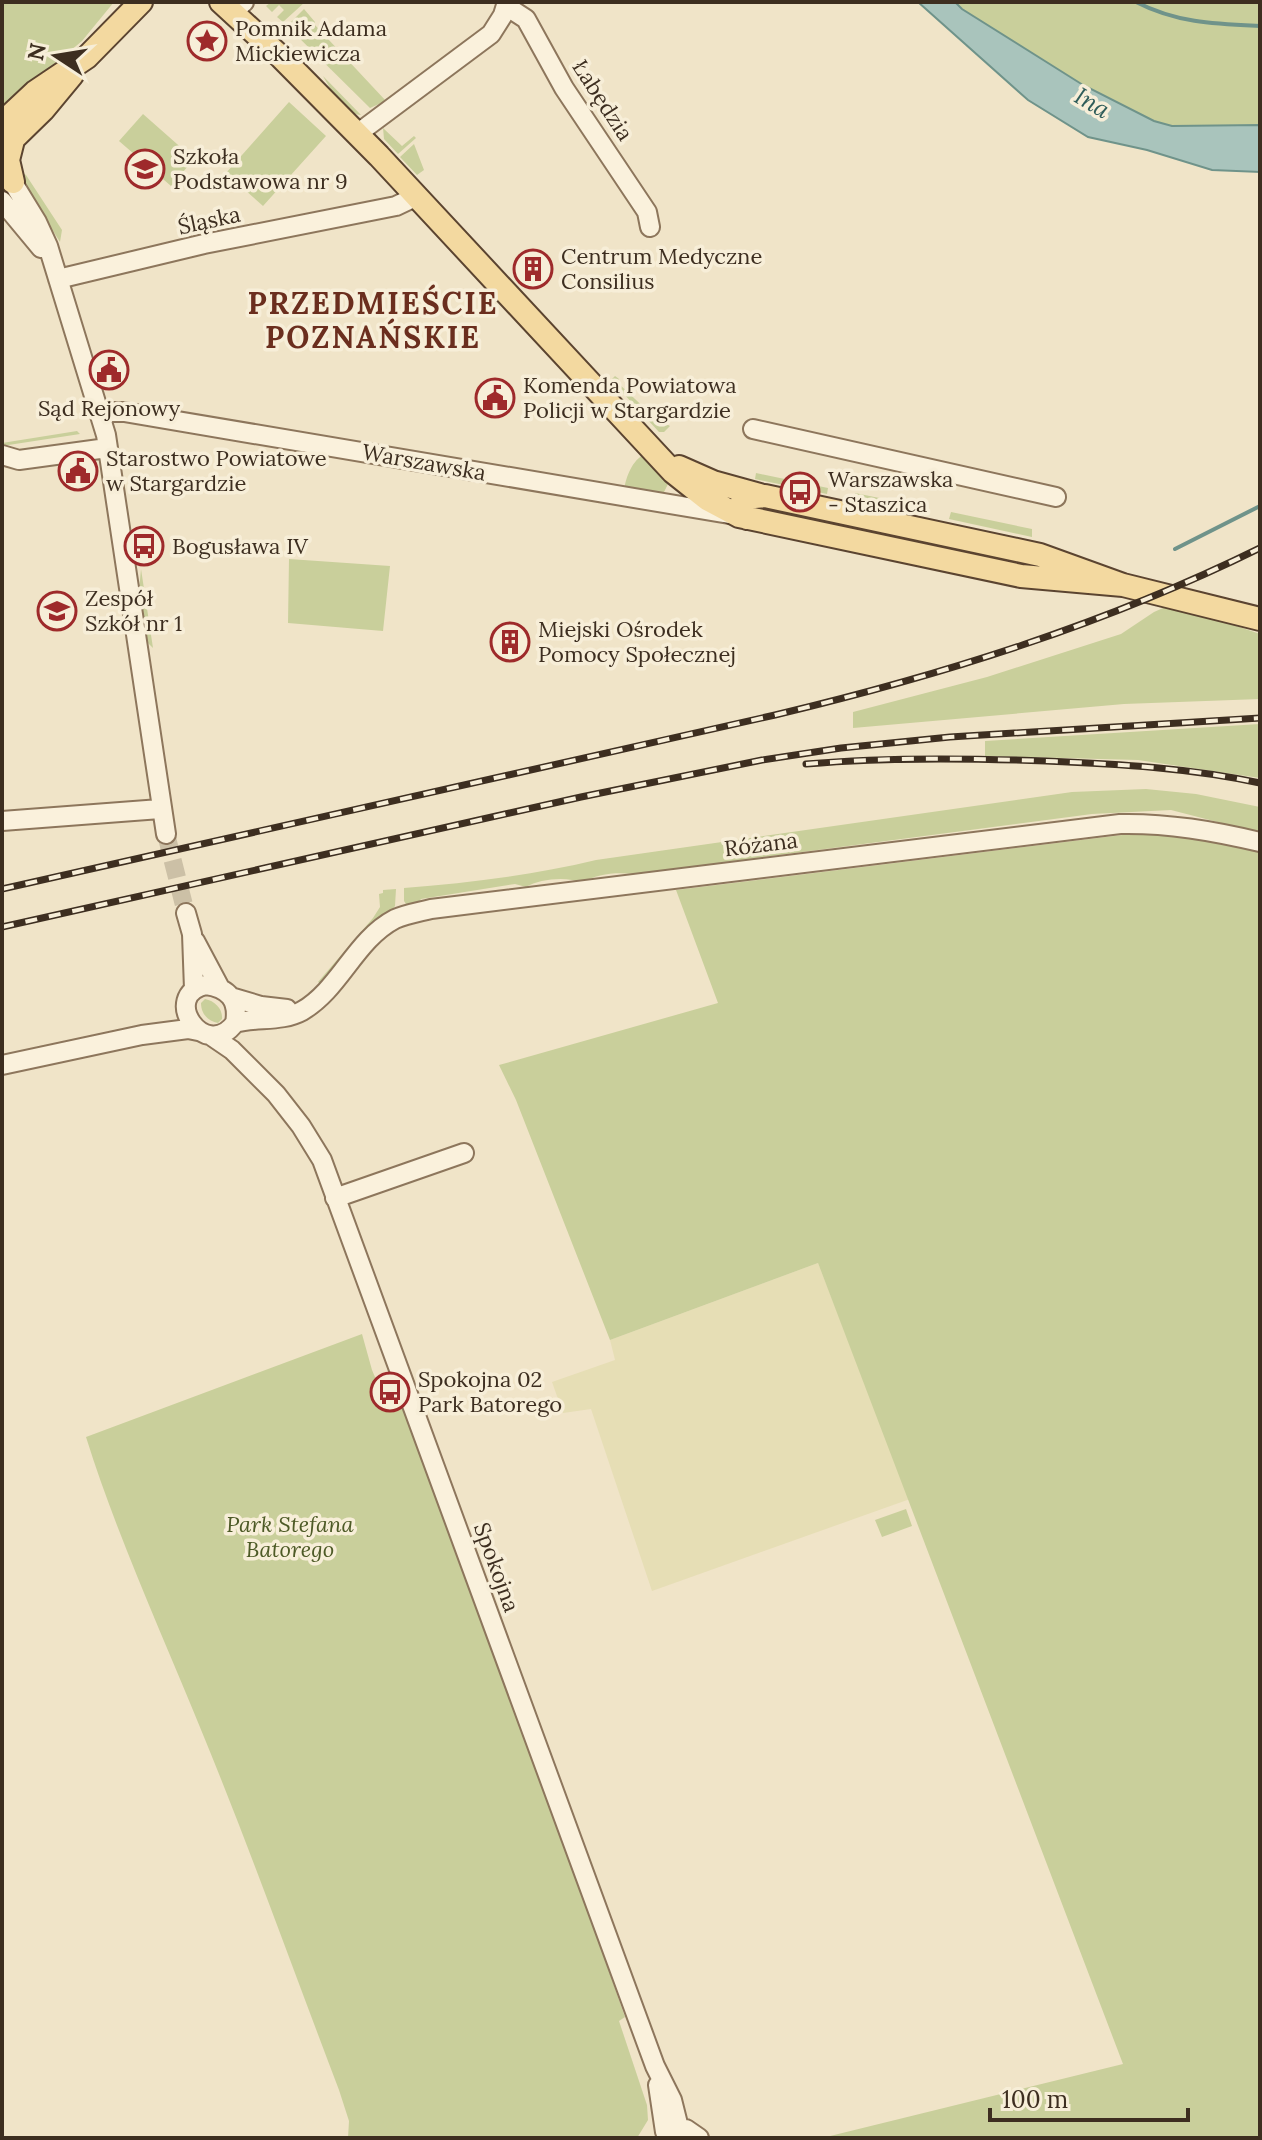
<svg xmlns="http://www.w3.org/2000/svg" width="1262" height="2140" font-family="Lora,serif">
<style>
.farmland{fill:#e6deb5}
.green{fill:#c9cf9b}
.water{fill:#a9c4bc;stroke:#6f938a;stroke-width:2}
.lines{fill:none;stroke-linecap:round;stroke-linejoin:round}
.stream{stroke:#6f938a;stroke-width:4}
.minor-tunnel{stroke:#ccc0a6;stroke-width:18;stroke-dasharray:18 9;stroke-linecap:butt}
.minor-casing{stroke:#8d765c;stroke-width:22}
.major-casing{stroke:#5b4430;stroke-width:26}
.minor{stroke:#faf1dc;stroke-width:18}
.major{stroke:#f3d9a0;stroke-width:22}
.rail-casing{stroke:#3d2e20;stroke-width:7}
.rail{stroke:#f7eed8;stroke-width:4;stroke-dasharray:12;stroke-linecap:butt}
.labels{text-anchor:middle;stroke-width:7;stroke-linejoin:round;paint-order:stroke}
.poi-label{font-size:22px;fill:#3d2e20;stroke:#f7eed8;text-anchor:start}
.street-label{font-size:22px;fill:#3d2e20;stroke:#f7eed8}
.park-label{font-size:22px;font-style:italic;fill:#4d5a26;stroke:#f7eed8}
.water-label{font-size:24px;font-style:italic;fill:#2f5d5a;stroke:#f7eed8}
.district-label{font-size:30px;font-weight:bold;letter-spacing:2px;fill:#6b2e1e;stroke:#f7eed8}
</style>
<rect width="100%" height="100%" fill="#f0e4c8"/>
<path class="farmland" d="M818 1263 910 1499 652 1591 591 1409 563 1413 552 1382 615 1360 610 1340Z"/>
<path class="green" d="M2 2H114L82 41 2 108Z
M271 2H305L283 22 277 17 284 10 279 5 272 12 266 6Z
M955 2H1260V125L1172 126 1154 121 1083 85 962 9Z
M304 9 315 22 314 24 386 101 370 108 287 26Z
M323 76 361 115C342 113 332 91 323 76Z
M289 102 326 136 263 206 226 173Z
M143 114 194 159 171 186 119 141Z
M383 128 402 146 414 136 416 138 398 154 384 139Z
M414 144 424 170 417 175 400 157Z
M21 172 26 175 62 230 60 242 17 174Z
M615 376 619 379 617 382 653 416 670 426 664 432H659L611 380Z
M77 431 80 434 2 446V443Z
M645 454 669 482 663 494 624 490C626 477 632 460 645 454Z
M756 473 828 488 827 494 755 479Z
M855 493 923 507 922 513 854 499Z
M751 502 907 533V543L903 542 907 537 856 526 849 531 754 511Z
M951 512 1032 529V537L949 519Z
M915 535 1028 563 1026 567 916 545Z
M289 559 390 566 383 631 288 623Z
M141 569 153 648 146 641 139 591Z
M1172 604 1260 634V699L1124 704 853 728V712L987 677 1121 634 1154 612Z
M1260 724V778L1138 760 985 756V741Z
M1146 789 1196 794 1260 807V833L1171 810 1092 814 635 874C617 872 597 873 582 883 567 876 540 879 526 887L515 884 421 899 415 907H408L404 901V888C468 883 534 875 596 860L1072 792Z
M1155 831 1260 852V2138H822L1123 2064 818 1263 610 1340 516 1100 499 1065 718 1003 676 890Z
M396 889 395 906 389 914 321 984 318 982 373 918 380 907 379 894 383 893V890Z
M205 999C215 1001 223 1009 222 1019L218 1023C208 1021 201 1014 201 1003Z
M362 1334 372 1370 383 1396 394 1393 412 1423 536 1763 625 2017 619 2021 647 2105 648 2120 637 2138H348L349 2121 339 2090C294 1972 252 1854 204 1737 164 1638 118 1539 86 1437Z
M906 1509 912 1526 882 1537 875 1520Z"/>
<path class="water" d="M918 2H955L962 9 1083 85 1154 121 1172 126 1260 125V172L1212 170 1147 150 1088 137 1028 100Z"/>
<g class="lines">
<path class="stream" d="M1136 2C1177 23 1215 24 1260 26
M1175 549 1260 506"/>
<path class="minor-tunnel" d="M166 834 186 913"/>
<g class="minor-casing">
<path id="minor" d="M506 6 526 19 564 88 647 212 650 227
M232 13 244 2
M357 134 491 34 503 15 507 2
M7 173 37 222 48 246 106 435 166 834
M2 201 41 248
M58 279 204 244 396 206 417 196
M100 412H124L729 514
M753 429 1056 497
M2 455 19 460 107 448
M2 821 160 809
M186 913 192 934 194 989
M195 941 220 988
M206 985C229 988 239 1001 235 1023 205 1063 159 995 206 985Z
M231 997 261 1006 287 1009
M235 1023C257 1017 282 1022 302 1011 340 989 355 940 395 919 406 914 419 912 431 909L1120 824C1168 823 1213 831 1260 842
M210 1035 232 1050 276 1094 301 1126 322 1160 655 2066 672 2100 679 2128
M2 1065 142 1035 188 1029 198 1031
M335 1198 464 1153
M658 2085 665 2132
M669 2130 686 2129 699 2138"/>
</g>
<g class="major-casing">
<path id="major" d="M221 2 281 57 379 156 673 472 707 499 739 516 1021 576 1123 585
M2 123 35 92 87 57 141 2
M13 140 8 160 13 182
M2 150 43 110 72 75
M679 467 713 482 760 495
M747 518 740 509 743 498 765 496 1040 555 1123 585 1260 619"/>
</g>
<use href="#minor" class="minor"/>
<use href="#major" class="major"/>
<g class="rail-casing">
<path id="rail" d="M806 764C886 757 966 758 1046 761 1118 764 1190 768 1260 783
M2 889 775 715C942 675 1106 624 1260 548
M2 927 581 797 762 760 841 748 950 737 1260 718"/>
</g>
<use href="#rail" class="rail"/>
</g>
<defs>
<g id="sight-ring" transform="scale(2)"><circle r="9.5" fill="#f7eed8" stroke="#9e2a2b" stroke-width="1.5"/><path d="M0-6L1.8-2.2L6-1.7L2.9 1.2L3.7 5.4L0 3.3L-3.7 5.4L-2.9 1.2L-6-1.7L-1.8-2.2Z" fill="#9e2a2b"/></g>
<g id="school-ring" transform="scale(2)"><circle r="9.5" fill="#f7eed8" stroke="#9e2a2b" stroke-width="1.5"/><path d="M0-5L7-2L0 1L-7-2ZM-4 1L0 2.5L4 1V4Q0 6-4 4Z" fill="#9e2a2b"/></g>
<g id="building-ring" transform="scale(2)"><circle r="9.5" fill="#f7eed8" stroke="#9e2a2b" stroke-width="1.5"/><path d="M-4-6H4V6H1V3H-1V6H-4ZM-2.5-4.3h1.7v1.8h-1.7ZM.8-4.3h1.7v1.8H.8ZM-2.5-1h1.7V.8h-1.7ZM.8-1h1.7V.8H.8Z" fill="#9e2a2b"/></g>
<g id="civic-ring" transform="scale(2)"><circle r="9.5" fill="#f7eed8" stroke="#9e2a2b" stroke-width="1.5"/><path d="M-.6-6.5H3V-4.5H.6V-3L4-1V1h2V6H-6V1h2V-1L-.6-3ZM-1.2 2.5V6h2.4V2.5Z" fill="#9e2a2b"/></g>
<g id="bus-ring" transform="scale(2)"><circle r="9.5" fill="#f7eed8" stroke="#9e2a2b" stroke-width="1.5"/><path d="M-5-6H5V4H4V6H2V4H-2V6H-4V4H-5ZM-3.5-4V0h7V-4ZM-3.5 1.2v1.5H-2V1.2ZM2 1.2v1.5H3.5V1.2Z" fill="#9e2a2b"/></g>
</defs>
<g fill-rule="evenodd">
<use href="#sight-ring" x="207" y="41"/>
<use href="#school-ring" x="145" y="169"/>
<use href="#building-ring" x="533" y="269"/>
<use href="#civic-ring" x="109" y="370"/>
<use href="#civic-ring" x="495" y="398"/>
<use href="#civic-ring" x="78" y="471"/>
<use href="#bus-ring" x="800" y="492"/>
<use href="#bus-ring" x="144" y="546"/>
<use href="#school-ring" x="57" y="611"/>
<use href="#building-ring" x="510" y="642"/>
<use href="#bus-ring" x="390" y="1392"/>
</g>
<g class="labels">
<g class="poi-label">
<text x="235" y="36">Pomnik Adama<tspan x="235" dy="25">Mickiewicza</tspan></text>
<text x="173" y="164">Szkoła<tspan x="173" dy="25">Podstawowa nr 9</tspan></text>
<text x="561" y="264">Centrum Medyczne<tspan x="561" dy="25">Consilius</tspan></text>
<text x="523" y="393">Komenda Powiatowa<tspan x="523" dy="25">Policji w Stargardzie</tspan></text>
<text x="109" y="416" text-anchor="middle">Sąd Rejonowy</text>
<text x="106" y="466">Starostwo Powiatowe<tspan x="106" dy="25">w Stargardzie</tspan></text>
<text x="828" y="487">Warszawska<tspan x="828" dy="25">- Staszica</tspan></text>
<text x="172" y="554">Bogusława IV</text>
<text x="85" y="606">Zespół<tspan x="85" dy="25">Szkół nr 1</tspan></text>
<text x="538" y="637">Miejski Ośrodek<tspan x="538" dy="25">Pomocy Społecznej</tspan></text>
<text x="418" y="1387">Spokojna 02<tspan x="418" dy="25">Park Batorego</tspan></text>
</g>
<g class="street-label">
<text transform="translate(603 100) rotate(57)" y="8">Łabędzia</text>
<text transform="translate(209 220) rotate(-12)" y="8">Śląska</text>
<text transform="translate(424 462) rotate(10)" y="8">Warszawska</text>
<text transform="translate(761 844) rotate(-7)" y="8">Różana</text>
<text transform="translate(497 1567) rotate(70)" y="8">Spokojna</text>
</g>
<g class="park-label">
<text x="290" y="1532">Park Stefana<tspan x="290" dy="25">Batorego</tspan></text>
</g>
<g class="water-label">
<text transform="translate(1092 103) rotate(31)" y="8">Ina</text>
</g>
<g class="district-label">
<text x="373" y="314">PRZEDMIEŚCIE<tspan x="373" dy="34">POZNAŃSKIE</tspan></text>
</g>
</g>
<rect width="1262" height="2140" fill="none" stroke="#3d2e20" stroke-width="8"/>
<g transform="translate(56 56) rotate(282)" stroke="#f7eed8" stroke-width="6" paint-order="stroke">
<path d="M0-6L14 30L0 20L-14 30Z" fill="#3d2e20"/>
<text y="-12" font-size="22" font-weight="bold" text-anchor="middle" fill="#3d2e20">N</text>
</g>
<path d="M990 2108v12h198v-12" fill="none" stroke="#3d2e20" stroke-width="4"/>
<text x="1002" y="2108" font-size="24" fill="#3d2e20" stroke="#f7eed8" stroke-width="6" paint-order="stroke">100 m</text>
</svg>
